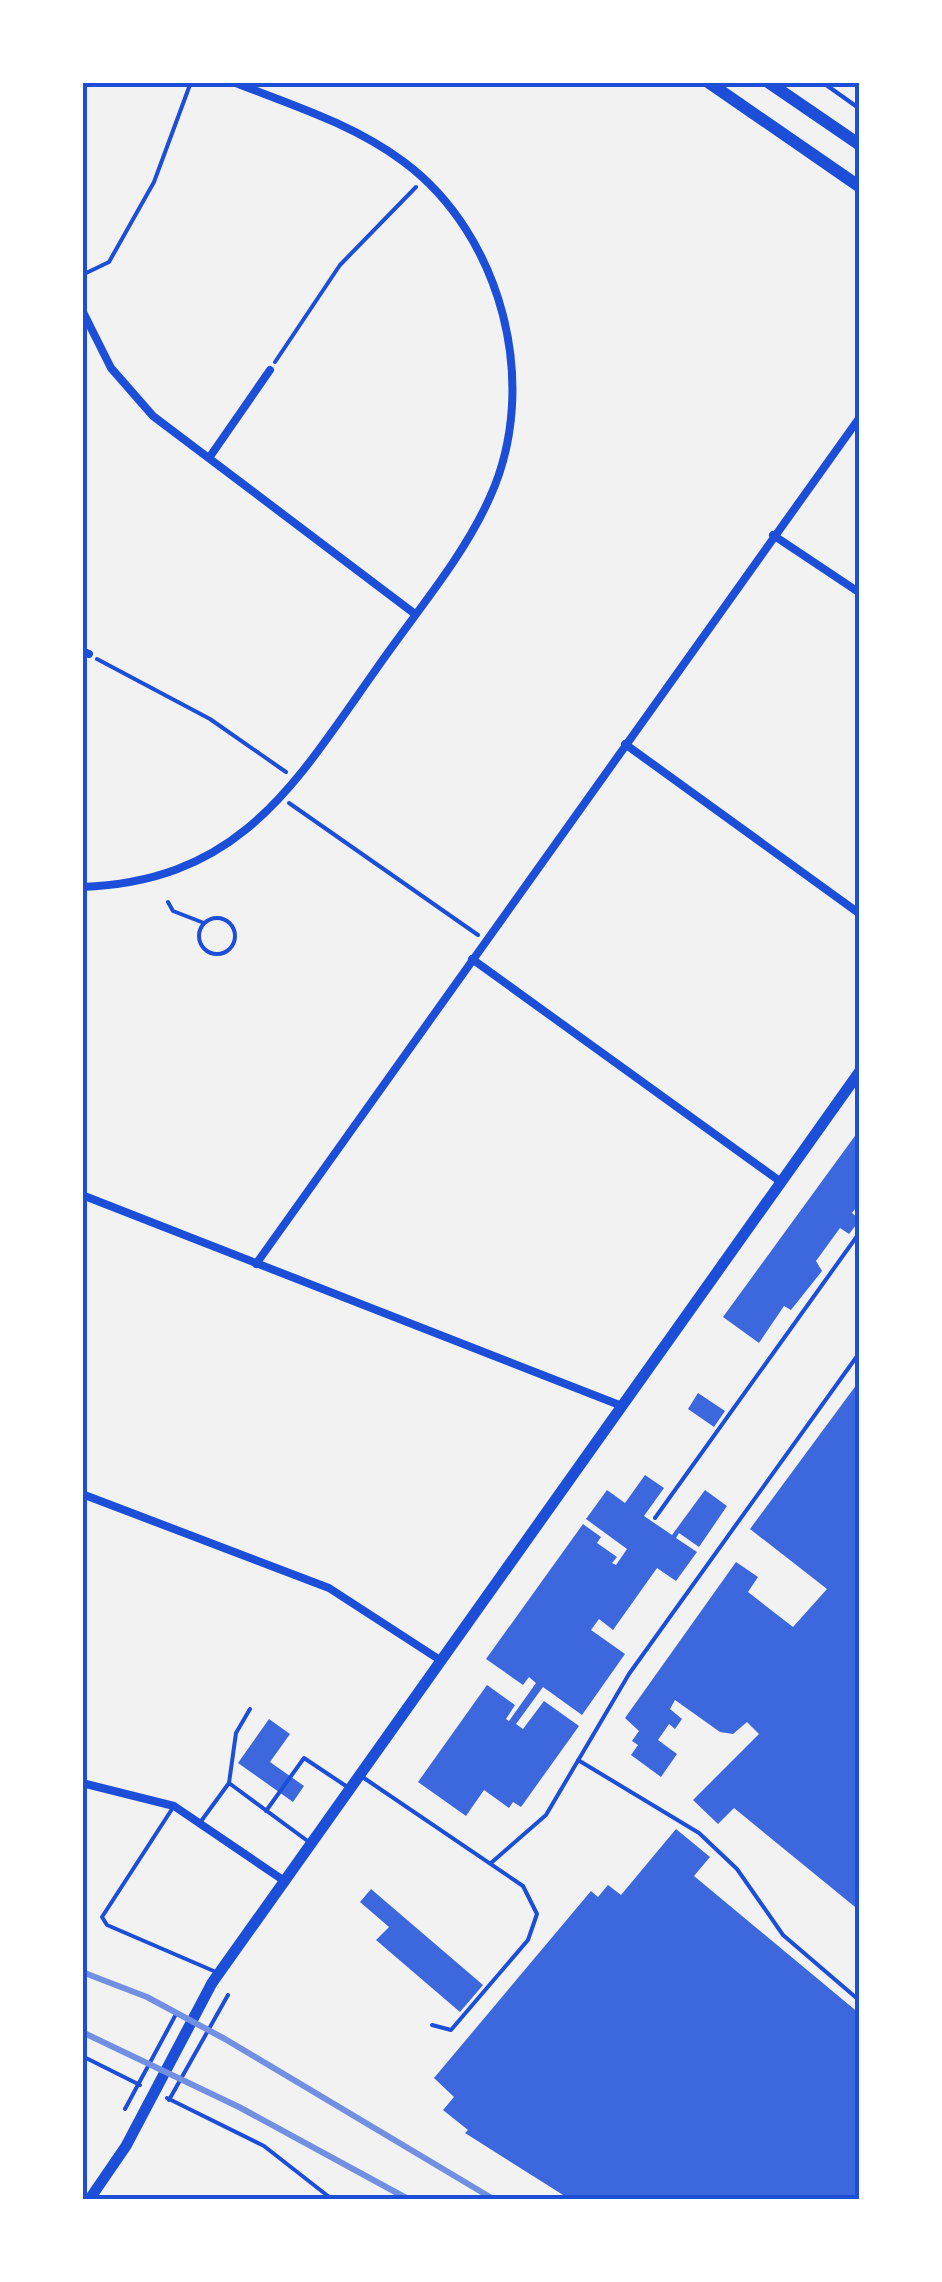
<svg xmlns="http://www.w3.org/2000/svg" width="942" height="2282" font-family="'Roboto Condensed',sans-serif">
<style>
.building{fill:#3d67dc}
.lines{fill:none;stroke-linecap:round;stroke-linejoin:round}
.path{stroke:#1d4ed8;stroke-width:4}
.service{stroke:#1d4ed8;stroke-width:4}
.minor{stroke:#1d4ed8;stroke-width:8}
.secondary{stroke:#1d4ed8;stroke-width:11}
.primary{stroke:#1d4ed8;stroke-width:12}
.rail{stroke:#7290e2;stroke-width:6}
.neatline{fill:none;stroke:#1d4ed8;stroke-width:4}
</style>
<rect width="100%" height="100%" fill="#f2f2f2"/>
<path class="building" d="M860 1129V1202L852 1213 860 1220 849 1234 840 1228 816 1261 822 1271 791 1310 784 1306 759 1343 723 1317Z
M860 1380V1911L734 1808 718 1824 693 1800 759 1734 747 1722 733 1734 720 1732 675 1700 670 1709 682 1719 675 1729 669 1724 658 1740 677 1754 661 1777 631 1755 638 1745 632 1741 639 1731 625 1718 736 1562 758 1577 748 1592 793 1627 827 1589 750 1529Z
M698 1393 725 1411 714 1427 688 1409Z
M645 1475 664 1488 644 1516 672 1535 705 1490 727 1506 699 1547 679 1533 676 1538 697 1552 676 1581 657 1568 613 1630 599 1619 591 1630 625 1654 582 1715 543 1687 516 1724 523 1729 544 1701 579 1726 521 1807 513 1802 509 1808 484 1790 466 1816 418 1782 487 1685 515 1705 506 1719 509 1721 536 1683 529 1677 523 1685 486 1659 583 1524 601 1537 597 1543 617 1557 612 1563 616 1565 627 1549 586 1519 607 1490 625 1503Z
M269 1719 290 1734 270 1762 304 1786 293 1802 238 1763Z
M676 1829 710 1857 694 1876 860 2014V2200H571L465 2133 468 2130 443 2110 454 2097 434 2078 591 1891 598 1897 608 1885 621 1895Z
M371 1889 483 1985 460 2012 376 1940 389 1927 360 1902Z"/>
<g class="lines">
<path class="path" d="M822 82 860 109
M82 275 109 262 154 182 191 82
M275 362 340 265 416 187
M97 659 210 719 286 772
M289 803 478 935
M168 902 173 911 204 923
M199 936a18 18 0 1 1 36 0a18 18 0 1 1-36 0Z
M82 2056 140 2085
M167 2098 264 2146 333 2200
M169 2100 228 1995
M125 2109 175 2016"/>
<path class="service" d="M655 1518 860 1232
M578 1760 699 1833 737 1869 783 1935 860 2001
M364 1778 523 1886 537 1914 528 1940 451 2030 432 2025
M229 1783 236 1733 250 1709
M174 1806 102 1917 107 1925 216 1972
M266 1811 304 1758 346 1786
M199 1824 229 1783 309 1842
M491 1863 546 1815 629 1674 860 1352"/>
<path class="minor" d="M82 300 83 312 111 368 153 416 415 614
M209 458 270 370
M773 535 860 593
M82 651 89 654
M625 744 860 914
M82 887C241 881 294 785 377 668 415 613 463 558 490 497 541 385 502 235 404 162 353 124 292 105 233 82
M472 959 781 1182
M82 1195 622 1406
M256 1264 860 417
M82 1494 329 1588 440 1660
M82 1783 174 1806 283 1880"/>
<path class="secondary" d="M89 2200 126 2146 212 1983 860 1071"/>
<path class="primary" d="M708 82 860 187
M768 82 860 145"/>
<path class="rail" d="M82 1972 147 1997 225 2039 495 2200
M82 2032 239 2107 410 2200"/>
</g>
<rect width="942" height="2282" fill="none" stroke="#ffffff" stroke-width="170"/>
<rect x="85" y="85" width="772" height="2112" class="neatline"/>
</svg>
